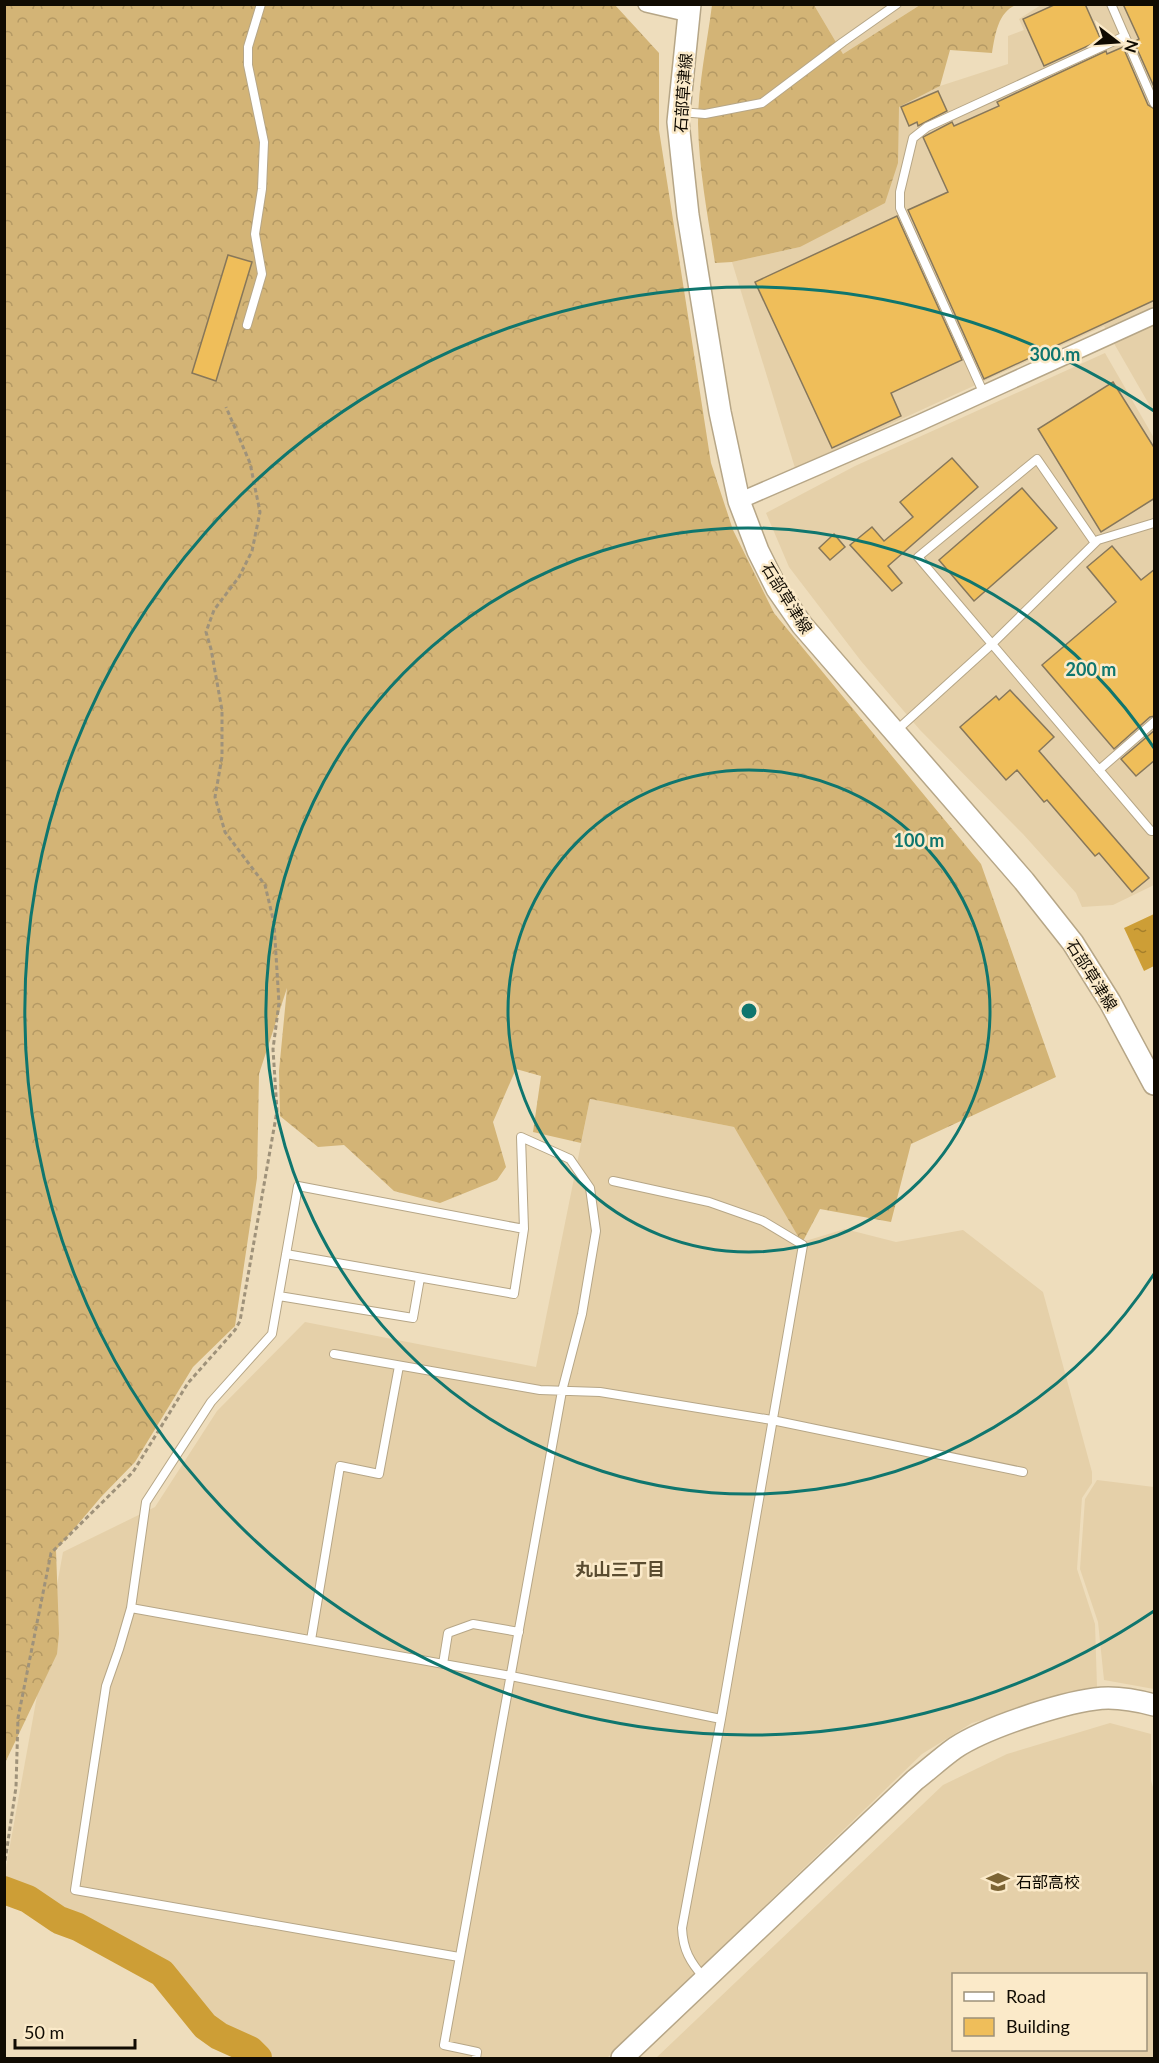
<svg xmlns="http://www.w3.org/2000/svg" width="1159" height="2063" font-family="Lato,'Noto Sans JP',sans-serif">
<style>
.built{fill:#e5d0a9;fill-rule:evenodd}
.forest{fill:url(#forest-crowns)}
.water{fill:url(#water-ripples)}
.lines{fill:none;stroke-linecap:round;stroke-linejoin:round}
.river{stroke:#cd9e36;stroke-width:28}
.building{fill:#efbe5a;stroke:#87775a;stroke-width:1.5}
.lane-casing{stroke:#b6a687;stroke-width:10}
.street-casing{stroke:#b6a687;stroke-width:18}
.secondary-casing{stroke:#b6a687;stroke-width:24}
.path{stroke:#9f927a;stroke-width:3;stroke-dasharray:4.5 3;stroke-linecap:butt}
.lane{stroke:#fff;stroke-width:8}
.street{stroke:#fff;stroke-width:15}
.secondary{stroke:#fff;stroke-width:21}
.ring{fill:none;stroke:#0f766e;stroke-width:3}
.labels{text-anchor:middle;stroke-width:5;stroke-linejoin:round;paint-order:stroke}
.street-label{font-size:16px;fill:#100b02;stroke:#fbeac9}
.poi-label{font-size:16px;fill:#100b02;stroke:#fbeac9;text-anchor:start}
.neighbourhood-label{font-size:18px;font-weight:bold;fill:#5a4c30;stroke:#fbeac9}
.centre{fill:#0f766e;stroke:#fbeac9;stroke-width:3}
.ring-label{font-size:18px;text-anchor:middle;font-weight:bold;fill:#0f766e;stroke:#fbeac9;stroke-width:5;stroke-linejoin:round;paint-order:stroke}
</style>
<defs>
<pattern id="forest-crowns" width="20" height="18" patternUnits="userSpaceOnUse" patternTransform="scale(1.5)"><rect width="20" height="18" fill="#d3b476"/><path d="M2 6a3 3 0 1 1 6 0M12 15a3 3 0 1 1 6 0" fill="none" stroke="#b49964"/></pattern>
<pattern id="water-ripples" width="26" height="14" patternUnits="userSpaceOnUse" patternTransform="scale(1.5)"><rect width="26" height="14" fill="#cd9e36"/><path d="M2 4q2-2 4 0t4 0M15 11q2-2 4 0t4 0" fill="none" stroke="#a57f2b"/></pattern>
</defs>
<rect width="100%" height="100%" fill="#eeddbc"/>
<path class="built" d="M814 5H920L843 54Z
M1041 5H1154V413L1104 326 795 468 732 262 800 247 898 163V107L940 86 1008 64V36L1024 30 1019 19Z
M1105 353 1154 438V885L1113 905 1082 907 1076 893 1023 834 920 730 861 661 789 567 766 513 855 466Z
M590 1099 734 1127 802 1242 845 1229 896 1242 963 1230 1043 1292 1092 1472V1483L1082 1498 1077 1569 1095 1624 1097 1687 972 1723 922 1754 607 2058H270L261 2042 210 2024 174 1974 5 1889V1873L63 1552 155 1507 217 1411 305 1322 536 1367Z
M1097 1480 1154 1487V1689L1104 1680 1098 1622 1080 1569 1085 1499Z
M1110 1723 1151 1734V1781L1154 1790V2058H656L943 1785 1007 1754ZM1146 1974V2050H954V1974Z"/>
<path class="forest" d="M4 5H615L659 53V130L711 463 733 530 774 613 981 864 1056 1077 911 1144 891 1222 820 1209 802 1243 734 1127 590 1099 581 1143 533 1132 541 1076 516 1069 493 1122 506 1167 497 1180 440 1203 394 1191 344 1145 318 1147 280 1116 279 1071 287 988 259 1074 257 1178 235 1326 193 1367 135 1462 101 1497 56 1550 59 1634 57 1654 5 1763Z
M712 5H814L843 54 920 5H1016C998 12 995 35 992 53L950 50 940 86 899 107 898 163 885 203 800 247 732 262 715 263C708 217 699 171 698 124 698 85 707 44 712 5Z"/>
<path class="water" d="M1154 914V966L1144 971 1124 928Z"/>
<g class="lines">
<path class="river" d="M4 1890 28 1899 59 1920 78 1927 162 1973 205 2026 219 2036 250 2050 258 2058"/>
</g>
<path class="building" d="M1056 4H1085L1101 40 1044 66 1023 19Z
M1123 4H1155V89L1134 42 1139 39Z
M1123 47 1148 105 1155 109V300L984 379 908 210 948 192 923 137 952 122 954 126 999 106 997 102 1106 51 1107 54Z
M938 91 947 111 918 126 917 122 909 126 901 107Z
M897 216 962 360 891 393 901 416 832 448 755 282Z
M228 255 252 262 216 381 192 373Z
M1113 382 1155 449V498L1101 532 1038 429Z
M952 458 978 487 888 566 902 583 892 591 850 545 872 527 884 541 913 517 900 502Z
M1022 488 1057 528 974 601 939 560Z
M834 534 845 547 830 560 819 548Z
M1112 546 1141 580 1155 569V716L1150 717 1114 749 1042 665 1116 602 1087 567Z
M1010 690 1054 737 1039 751 1149 878 1132 892 1099 853 1095 856 1047 800 1044 802 1017 770 1006 780 960 727 996 696 999 700Z
M1155 730V760L1136 776 1121 759Z"/>
<g class="lines">
<g class="lane-casing">
<path id="lane" d="M1111 4 1154 103
M680 112 705 114 762 103 843 42 897 4
M247 325 262 274 255 234 262 189 264 142 248 65V47L261 4
M984 394 900 208V192L913 138 927 127 1125 36
M1095 543 1037 459 918 557 1151 831H1154
M897 730 992 644 1098 540 1154 523
M1099 770 1154 722
M613 1181 709 1202 763 1221 803 1245 721 1719 682 1928C683 1950 690 1962 705 1979
M286 1254 514 1294 524 1229 521 1137 570 1159 590 1188 596 1231 582 1314 562 1391 444 2045 477 2052 476 2058
M279 1296 413 1318 420 1278
M334 1354 540 1390 600 1392 772 1420 1023 1472
M131 1608 146 1502 211 1402 272 1334 298 1186 524 1229
M311 1640 340 1466 379 1474 399 1366
M443 1664 448 1633 473 1624 519 1632
M459 1957 75 1890 106 1686 119 1649 131 1608 511 1676 721 1719"/>
</g>
<g class="street-casing">
<path id="street" d="M646 4 689 14
M739 501 919 423 1154 316"/>
</g>
<g class="secondary-casing">
<path id="secondary" d="M690 4 678 122 688 215 720 412 739 501 758 551 777 589 802 625 1024 881 1073 943 1110 1002 1154 1084
M622 2058 915 1780C928 1770 941 1758 955 1748 985 1728 1058 1704 1095 1699 1115 1696 1135 1700 1154 1705"/>
</g>
<path class="path" d="M4 1868 16 1787 18 1718 51 1553 133 1472 188 1383 235 1330 240 1321 277 1111 273 1049 279 1003 274 923 265 885 225 832 215 797 222 757V710L211 649 206 632 214 610 239 577 252 551 260 512 250 463 226 407"/>
<use href="#lane" class="lane"/>
<use href="#street" class="street"/>
<use href="#secondary" class="secondary"/>
</g>
<g class="ring">
<circle cx="749" cy="1011" r="241"/>
<path d="M1154 1274A483 483 0 1 1 1154 748"/>
<path d="M1154 1611A724 724 0 1 1 1154 411"/>
</g>
<defs>
<g id="school-bare" transform="scale(1.8)"><path d="M0-5L7-2L0 1L-7-2ZM-4 1L0 2.5L4 1V4Q0 6-4 4Z" fill="#7c6434" stroke="#fbeac9" stroke-width="2.5" paint-order="stroke"/></g>
</defs>
<g fill-rule="evenodd">
<use href="#school-bare" x="998" y="1882"/>
</g>
<g class="labels">
<g class="street-label">
<text transform="translate(683 93) rotate(-86)" y="6">石部草津線</text>
<text transform="translate(787 598) rotate(58)" y="6">石部草津線</text>
<text transform="translate(1092 975) rotate(58)" y="6">石部草津線</text>
</g>
<g class="poi-label">
<text x="1016" y="1888">石部高校</text>
</g>
<g class="neighbourhood-label">
<text x="620" y="1576">丸山三丁目</text>
</g>
</g>
<circle cx="749" cy="1011" r="9" class="centre"/>
<g class="ring-label">
<text x="1055" y="361">300 m</text>
<text x="1091" y="676">200 m</text>
<text x="919" y="847">100 m</text>
</g>
<rect width="1159" height="2063" fill="none" stroke="#100b02" stroke-width="12"/>
<rect x="952" y="1973" width="195" height="78" fill="#fbeac9" stroke="#9d9179" stroke-width="1.5"/>
<rect x="964" y="1992" width="30" height="9" fill="#ffffff" stroke="#9d9179" stroke-width="1.5"/>
<text x="1006" y="2003" font-size="18" fill="#100b02">Road</text>
<rect x="964" y="2018" width="30" height="18" fill="#efbe5a" stroke="#9d9179" stroke-width="1.5"/>
<text x="1006" y="2033" font-size="18" fill="#100b02">Building</text>
<g transform="translate(1117 42) rotate(107)" stroke="#fbeac9" stroke-width="4.5" paint-order="stroke">
<path d="M0-4.5L10 22L0 15L-10 22Z" fill="#100b02"/>
<text y="-9" font-size="16" font-weight="bold" text-anchor="middle" fill="#100b02">N</text>
</g>
<path d="M15 2039v9h120v-9" fill="none" stroke="#100b02" stroke-width="3"/>
<text x="24" y="2039" font-size="18" fill="#100b02" stroke="#fbeac9" stroke-width="4.5" paint-order="stroke">50 m</text>
</svg>
